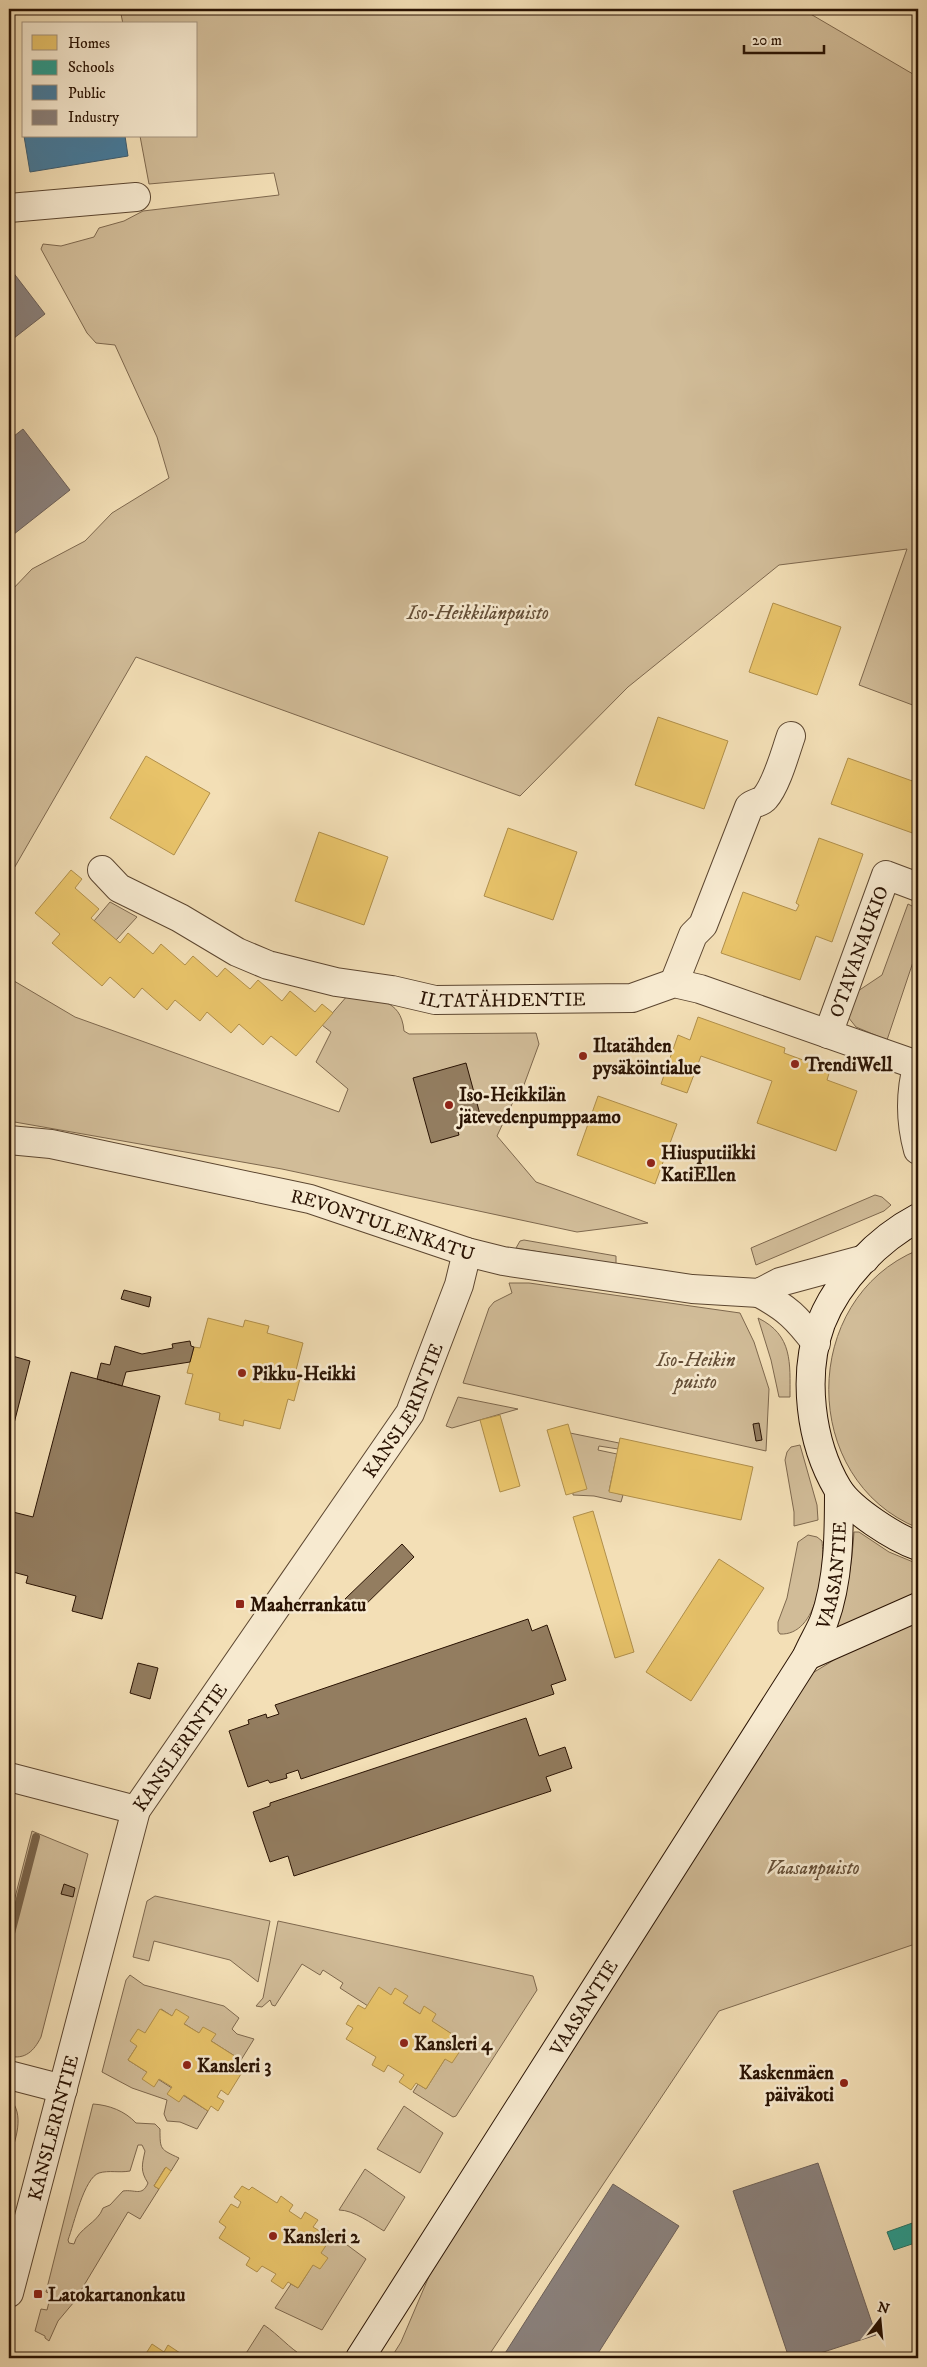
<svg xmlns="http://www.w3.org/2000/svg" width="927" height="2367" font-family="'IM FELL DW Pica',serif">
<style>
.green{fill:#d1bc98;stroke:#7e684e;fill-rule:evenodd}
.homes{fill:#e9c46a;stroke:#b08f4b}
.schools{fill:#2a9d8f;stroke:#2a7465}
.public{fill:#457b9d;stroke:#3d5c6f}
.industry{fill:#8a817c;stroke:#6d6058}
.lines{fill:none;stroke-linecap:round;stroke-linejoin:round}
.stream{stroke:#7a644a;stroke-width:8}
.building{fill:#937d60;stroke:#2a1303}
.street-casing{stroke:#5c4630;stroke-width:30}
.secondary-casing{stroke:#2a1303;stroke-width:30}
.street{stroke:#f7ead0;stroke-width:28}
.secondary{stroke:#f7ead0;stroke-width:28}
.poi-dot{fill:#8f2418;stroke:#f7ead0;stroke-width:2}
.labels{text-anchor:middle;stroke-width:5;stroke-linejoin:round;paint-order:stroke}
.park-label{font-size:19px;font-style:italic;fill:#644e37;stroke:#f7ead0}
.street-label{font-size:19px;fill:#2a1303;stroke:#f7ead0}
.poi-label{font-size:19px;font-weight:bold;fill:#2a1303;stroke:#f7ead0;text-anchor:start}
</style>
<rect width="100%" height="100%" fill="#f3dfb6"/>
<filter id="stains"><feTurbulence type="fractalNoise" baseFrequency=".004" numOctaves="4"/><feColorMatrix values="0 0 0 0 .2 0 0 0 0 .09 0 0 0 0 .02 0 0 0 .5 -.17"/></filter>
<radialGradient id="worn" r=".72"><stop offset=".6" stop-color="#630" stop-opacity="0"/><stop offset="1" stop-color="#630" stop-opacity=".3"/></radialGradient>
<path class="green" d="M120 9H802L918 77V707L859 685 907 549 779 565 628 687 520 796 136 657 9 877V593L32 569 85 541 112 513 169 478 157 437 115 345 96 343 87 333 41 249 43 244 61 246 94 237 99 228 124 221 143 211 279 195 274 173 149 184 140 136H196V24H123Z
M110 902 137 917 116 940 94 921Z
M908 904 918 909V947L887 1040 856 1027 848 1017 858 991 882 975Z
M9 978 75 1017 339 1112 348 1089 316 1062 331 1032 322 1025 348 995C375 1000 401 997 404 1031L409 1034 536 1033 539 1044 521 1093 512 1104 497 1136 536 1182 648 1223 577 1232 282 1169 9 1121Z
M875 1195 882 1197 891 1205 884 1211 756 1265 751 1248Z
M524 1240 616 1256V1265L516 1248 520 1241Z
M918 1250V1528C799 1480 799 1299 918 1250Z
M509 1283H529L740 1313 754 1342 769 1389 766 1451 463 1383 489 1308 494 1302 512 1293Z
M758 1318C793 1335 790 1363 790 1397H779L771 1360Z
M458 1397 518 1409 452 1428 446 1426Z
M570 1433 619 1443 618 1449 599 1446 598 1450 617 1454 609 1491 623 1495 621 1502 594 1496 573 1495Z
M800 1445 817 1505 818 1520 794 1526V1512L785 1460 787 1452 791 1447Z
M854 1532H859L889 1552 918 1564V1597L834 1632C846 1599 852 1567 854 1532Z
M808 1535 817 1537 822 1541C825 1568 818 1636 780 1634L778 1631V1622L787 1598 798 1542Z
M918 1616V1943L719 2011 487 2358H391L401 2342 430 2274 811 1674 847 1652Z
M32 1831 88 1854 41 2037C34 2051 25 2060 9 2056V1921Z
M155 1896 270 1921 258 1982 230 1960 154 1941 149 1961 133 1957 147 1901Z
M278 1921 533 1976 537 1990 456 2116 453 2117 413 2092 418 2084 426 2089 458 2038 379 1988 368 2006 340 1988 343 1983 323 1970 320 1975 302 1964 275 2006 272 2005 270 2000 262 2007 256 2006 263 1998Z
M130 1975 144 1985 224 2006 239 2018 232 2029 237 2034 254 2039 241 2060 161 2009 128 2060 208 2111 197 2129 180 2122 167 2121 164 2114 167 2100 132 2088 102 2072 126 1980Z
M9 2097C26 2116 15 2139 9 2161Z
M93 2104C109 2105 125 2111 136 2123L155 2124 160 2129C160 2150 160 2149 179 2158L171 2171 165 2168 154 2186 159 2189 140 2219 128 2212 74 2302 58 2321 49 2341 45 2338V2336L35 2331 41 2309 47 2310 51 2294 46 2292ZM138 2145H142L145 2151C142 2165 140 2171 148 2183 142 2197 135 2189 123 2191L110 2205 103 2208C98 2223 78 2228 74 2244L69 2243 68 2240C74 2224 84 2178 99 2173 109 2170 119 2173 130 2171Z
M404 2106 443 2133 420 2173 377 2149Z
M365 2169 405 2197 384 2231C372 2224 354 2210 339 2210Z
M327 2230 366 2259 322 2330 275 2308 291 2284 298 2288 330 2238 324 2234Z
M264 2325C279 2335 289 2348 303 2356L302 2358H243Z"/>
<path class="homes" d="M773 603 841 627 817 695 749 672Z
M658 717 728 741 704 809 635 785Z
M146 756 210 793 174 855 110 818Z
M848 758 918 783V835L831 804Z
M508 828 577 852 553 920 484 896Z
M319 832 388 857 364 925 295 901Z
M819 838 863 854 832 942 816 936 800 980 721 953 743 892 796 911 799 905 796 903Z
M71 870 82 879 75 888 99 909 91 918 120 943 128 933 153 954 161 944 185 965 193 956 217 977 225 968 250 989 258 980 282 1001 290 991 315 1012 322 1004 333 1013 296 1056 271 1036 263 1045 239 1024 231 1033 207 1012 200 1021 175 1000 167 1010 142 988 134 998 110 977 102 986 52 943 60 934 35 913Z
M698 1017 785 1048 784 1053 830 1070 827 1080 857 1091 836 1151 757 1123 772 1081 701 1056 687 1093 661 1084 678 1035 690 1040Z
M598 1096 677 1124 655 1184 577 1155Z
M208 1318 243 1327 245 1320 269 1326 267 1333 303 1343 295 1374 301 1375 294 1401 288 1399 280 1429 244 1420 243 1426 219 1420 220 1413 185 1404 193 1374 187 1373 194 1347 200 1348Z
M500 1415 520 1486 500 1492 480 1420Z
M568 1424 587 1489 566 1495 547 1430Z
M620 1438 753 1467 741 1520 609 1492Z
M593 1511 634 1652 615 1658 573 1517Z
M719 1559 764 1588 691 1701 646 1672Z
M379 1987 391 1995 395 1988 408 1996 403 2003 420 2014 424 2006 436 2014 432 2021 458 2038 453 2047 460 2051 452 2063 445 2059 426 2089 416 2083 411 2090 399 2082 404 2075 388 2065 384 2072 372 2065 376 2057 346 2039 353 2028 346 2024 352 2014 358 2005 365 2009Z
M160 2009 172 2016 176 2009 189 2017 184 2024 199 2033 203 2027 216 2034 211 2041 241 2060 234 2070 241 2074 228 2095 221 2090 217 2097 224 2101 218 2111 211 2106 208 2111 184 2095 179 2102 167 2094 172 2087 159 2079 154 2087 142 2079 147 2072 128 2060 137 2046 130 2041 138 2029 145 2033Z
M166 2167 171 2171 159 2189 154 2186Z
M242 2186 249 2190 252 2187 277 2203 281 2196 293 2205 289 2211 301 2219 305 2212 318 2220 313 2227 331 2238 321 2253 328 2258 320 2269 313 2265 298 2288 288 2282 283 2289 271 2281 276 2274 262 2266 257 2272 246 2265 250 2258 219 2238 226 2227 219 2222 231 2204 238 2208 241 2202 234 2197Z
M152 2344 164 2352 168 2345 180 2353 177 2358H143Z"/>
<path class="schools" d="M918 2221V2242L894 2250 887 2232Z"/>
<path class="public" d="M24 136H125L128 156 30 172Z"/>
<path class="industry" d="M9 267 45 314 9 342Z
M23 429 70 490 9 538V440Z
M818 2163 876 2335 805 2358H789L733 2191Z
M613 2184 679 2226 595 2358H502Z"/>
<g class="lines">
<path class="stream" d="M9 1941 36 1837"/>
</g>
<path class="building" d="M466 1063 481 1118 456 1125 459 1135 431 1143 413 1078Z
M124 1290 151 1297 149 1307 121 1299Z
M190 1341 191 1346 194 1347 190 1362 126 1372 122 1386 97 1379 101 1363 110 1365 115 1346 142 1354 173 1348 172 1344Z
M9 1355 30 1361 9 1443Z
M71 1372 160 1396 102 1619 72 1611 76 1596 26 1583 28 1576 9 1571 11 1562H9V1511L33 1517Z
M759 1423 762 1440 756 1441 753 1424Z
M402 1544 414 1557 358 1612 345 1599Z
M528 1619 532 1631 547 1625 566 1680 551 1685 554 1694 301 1779 298 1770 286 1774 287 1778 270 1783 268 1780 248 1787 229 1731 249 1724 248 1720 266 1714 267 1718 279 1714 275 1705Z
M138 1663 158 1668 150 1699 130 1693Z
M526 1718 539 1756 565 1747 572 1768 546 1777 551 1791 294 1876 288 1856 270 1862 253 1812 270 1806V1803Z
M64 1884 75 1888 73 1897 61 1894Z"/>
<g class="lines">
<g class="street-casing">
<g id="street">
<path d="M9 208 136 197"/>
<path id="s1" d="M102 870 119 888 180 918 237 952 268 965 336 982 392 990 435 1000 632 998 674 983 700 989 917 1065"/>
<path d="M674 983 693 935 703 925 749 807C754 802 761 803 765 798 777 784 785 753 791 736"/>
<path id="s2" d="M828 1034 886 875 918 887"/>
<path d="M918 1063C910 1092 910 1121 918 1150"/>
<path id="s3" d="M9 1140 51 1144 310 1199 467 1252 503 1261 692 1289 759 1293 780 1282 865 1259"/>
<path d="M759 1293C787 1308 797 1318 816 1343"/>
<path d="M9 1777 136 1810"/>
<path d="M9 2075 63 2089"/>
<path id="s4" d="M9 2293 136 1810 410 1413 459 1285 467 1252"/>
</g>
</g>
<g class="secondary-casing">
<g id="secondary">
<path d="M918 1218C878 1239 838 1280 821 1323 802 1375 810 1442 838 1489 851 1510 895 1538 918 1546"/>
<path d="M807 1656 918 1607"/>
<path id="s5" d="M360 2358 807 1656C812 1644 819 1633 824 1621 839 1580 839 1534 839 1491"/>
</g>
</g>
<use href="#street" class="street"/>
<use href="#secondary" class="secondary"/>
</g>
<g class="poi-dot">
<circle cx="583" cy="1056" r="5"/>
<circle cx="795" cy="1064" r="5"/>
<circle cx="449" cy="1105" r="5"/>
<circle cx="651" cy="1163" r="5"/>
<circle cx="242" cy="1373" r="5"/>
<rect x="235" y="1599" width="10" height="10" rx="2.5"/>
<circle cx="404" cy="2043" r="5"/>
<circle cx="187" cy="2065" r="5"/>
<circle cx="844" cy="2083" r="5"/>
<circle cx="273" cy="2236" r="5"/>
<rect x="33" y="2289" width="10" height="10" rx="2.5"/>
</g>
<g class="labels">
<g class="park-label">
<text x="478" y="619">Iso-Heikkilänpuisto</text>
<text x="696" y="1366">Iso-Heikin<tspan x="696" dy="22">puisto</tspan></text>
<text x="813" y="1874">Vaasanpuisto</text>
</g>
<g class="street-label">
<text dy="7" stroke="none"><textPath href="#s2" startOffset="88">OTAVANAUKIO</textPath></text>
<text dy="7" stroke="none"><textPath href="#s1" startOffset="431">ILTATÄHDENTIE</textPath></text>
<text dy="7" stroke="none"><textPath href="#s3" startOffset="384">REVONTULENKATU</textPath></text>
<text dy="7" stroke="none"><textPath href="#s4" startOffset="981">KANSLERINTIE</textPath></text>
<text dy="7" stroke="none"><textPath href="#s5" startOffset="918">VAASANTIE</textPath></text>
<text dy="7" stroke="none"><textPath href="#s4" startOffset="576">KANSLERINTIE</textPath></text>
<text dy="7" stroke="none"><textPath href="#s5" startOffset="416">VAASANTIE</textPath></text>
<text dy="7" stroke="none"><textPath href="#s4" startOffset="171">KANSLERINTIE</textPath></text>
</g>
<g class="poi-label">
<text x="593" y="1052">Iltatähden<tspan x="593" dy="22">pysäköintialue</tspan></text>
<text x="805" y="1071">TrendiWell</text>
<text x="459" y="1101">Iso-Heikkilän<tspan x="459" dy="22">jätevedenpumppaamo</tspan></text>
<text x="661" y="1159">Hiusputiikki<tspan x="661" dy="22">KatiEllen</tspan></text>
<text x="252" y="1380">Pikku-Heikki</text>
<text x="250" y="1611">Maaherrankatu</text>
<text x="414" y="2050">Kansleri 4</text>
<text x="197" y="2072">Kansleri 3</text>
<text x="834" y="2079" text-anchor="end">Kaskenmäen<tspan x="834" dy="22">päiväkoti</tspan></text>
<text x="283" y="2243">Kansleri 2</text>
<text x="48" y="2301">Latokartanonkatu</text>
</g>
</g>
<rect width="927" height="2367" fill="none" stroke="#f3dfb6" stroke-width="30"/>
<rect x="10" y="10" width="907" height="2347" fill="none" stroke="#2a1303" stroke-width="2.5"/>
<rect x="15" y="15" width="897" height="2337" fill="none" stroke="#2a1303"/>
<rect x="22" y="22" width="175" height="115" fill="#f7ead0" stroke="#a5947e"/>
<rect x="32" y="35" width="25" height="15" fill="#e9c46a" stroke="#a5947e"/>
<text x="68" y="48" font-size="15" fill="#2a1303">Homes</text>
<rect x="32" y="60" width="25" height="15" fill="#2a9d8f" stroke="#a5947e"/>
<text x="68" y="72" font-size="15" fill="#2a1303">Schools</text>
<rect x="32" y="85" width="25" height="15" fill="#457b9d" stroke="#a5947e"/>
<text x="68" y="98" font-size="15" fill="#2a1303">Public</text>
<rect x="32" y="110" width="25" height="15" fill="#8a817c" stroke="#a5947e"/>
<text x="68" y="122" font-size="15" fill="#2a1303">Industry</text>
<g transform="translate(880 2320) rotate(16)" stroke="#f7ead0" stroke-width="4" paint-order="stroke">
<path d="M0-4L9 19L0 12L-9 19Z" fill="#2a1303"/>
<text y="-8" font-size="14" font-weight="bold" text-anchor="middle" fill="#2a1303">N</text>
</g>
<path d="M744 45v8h80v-8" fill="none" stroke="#2a1303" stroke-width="2.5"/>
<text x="752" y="45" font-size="15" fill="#2a1303" stroke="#f7ead0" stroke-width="4" paint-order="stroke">20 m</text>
<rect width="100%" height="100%" filter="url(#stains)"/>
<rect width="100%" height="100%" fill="url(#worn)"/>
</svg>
